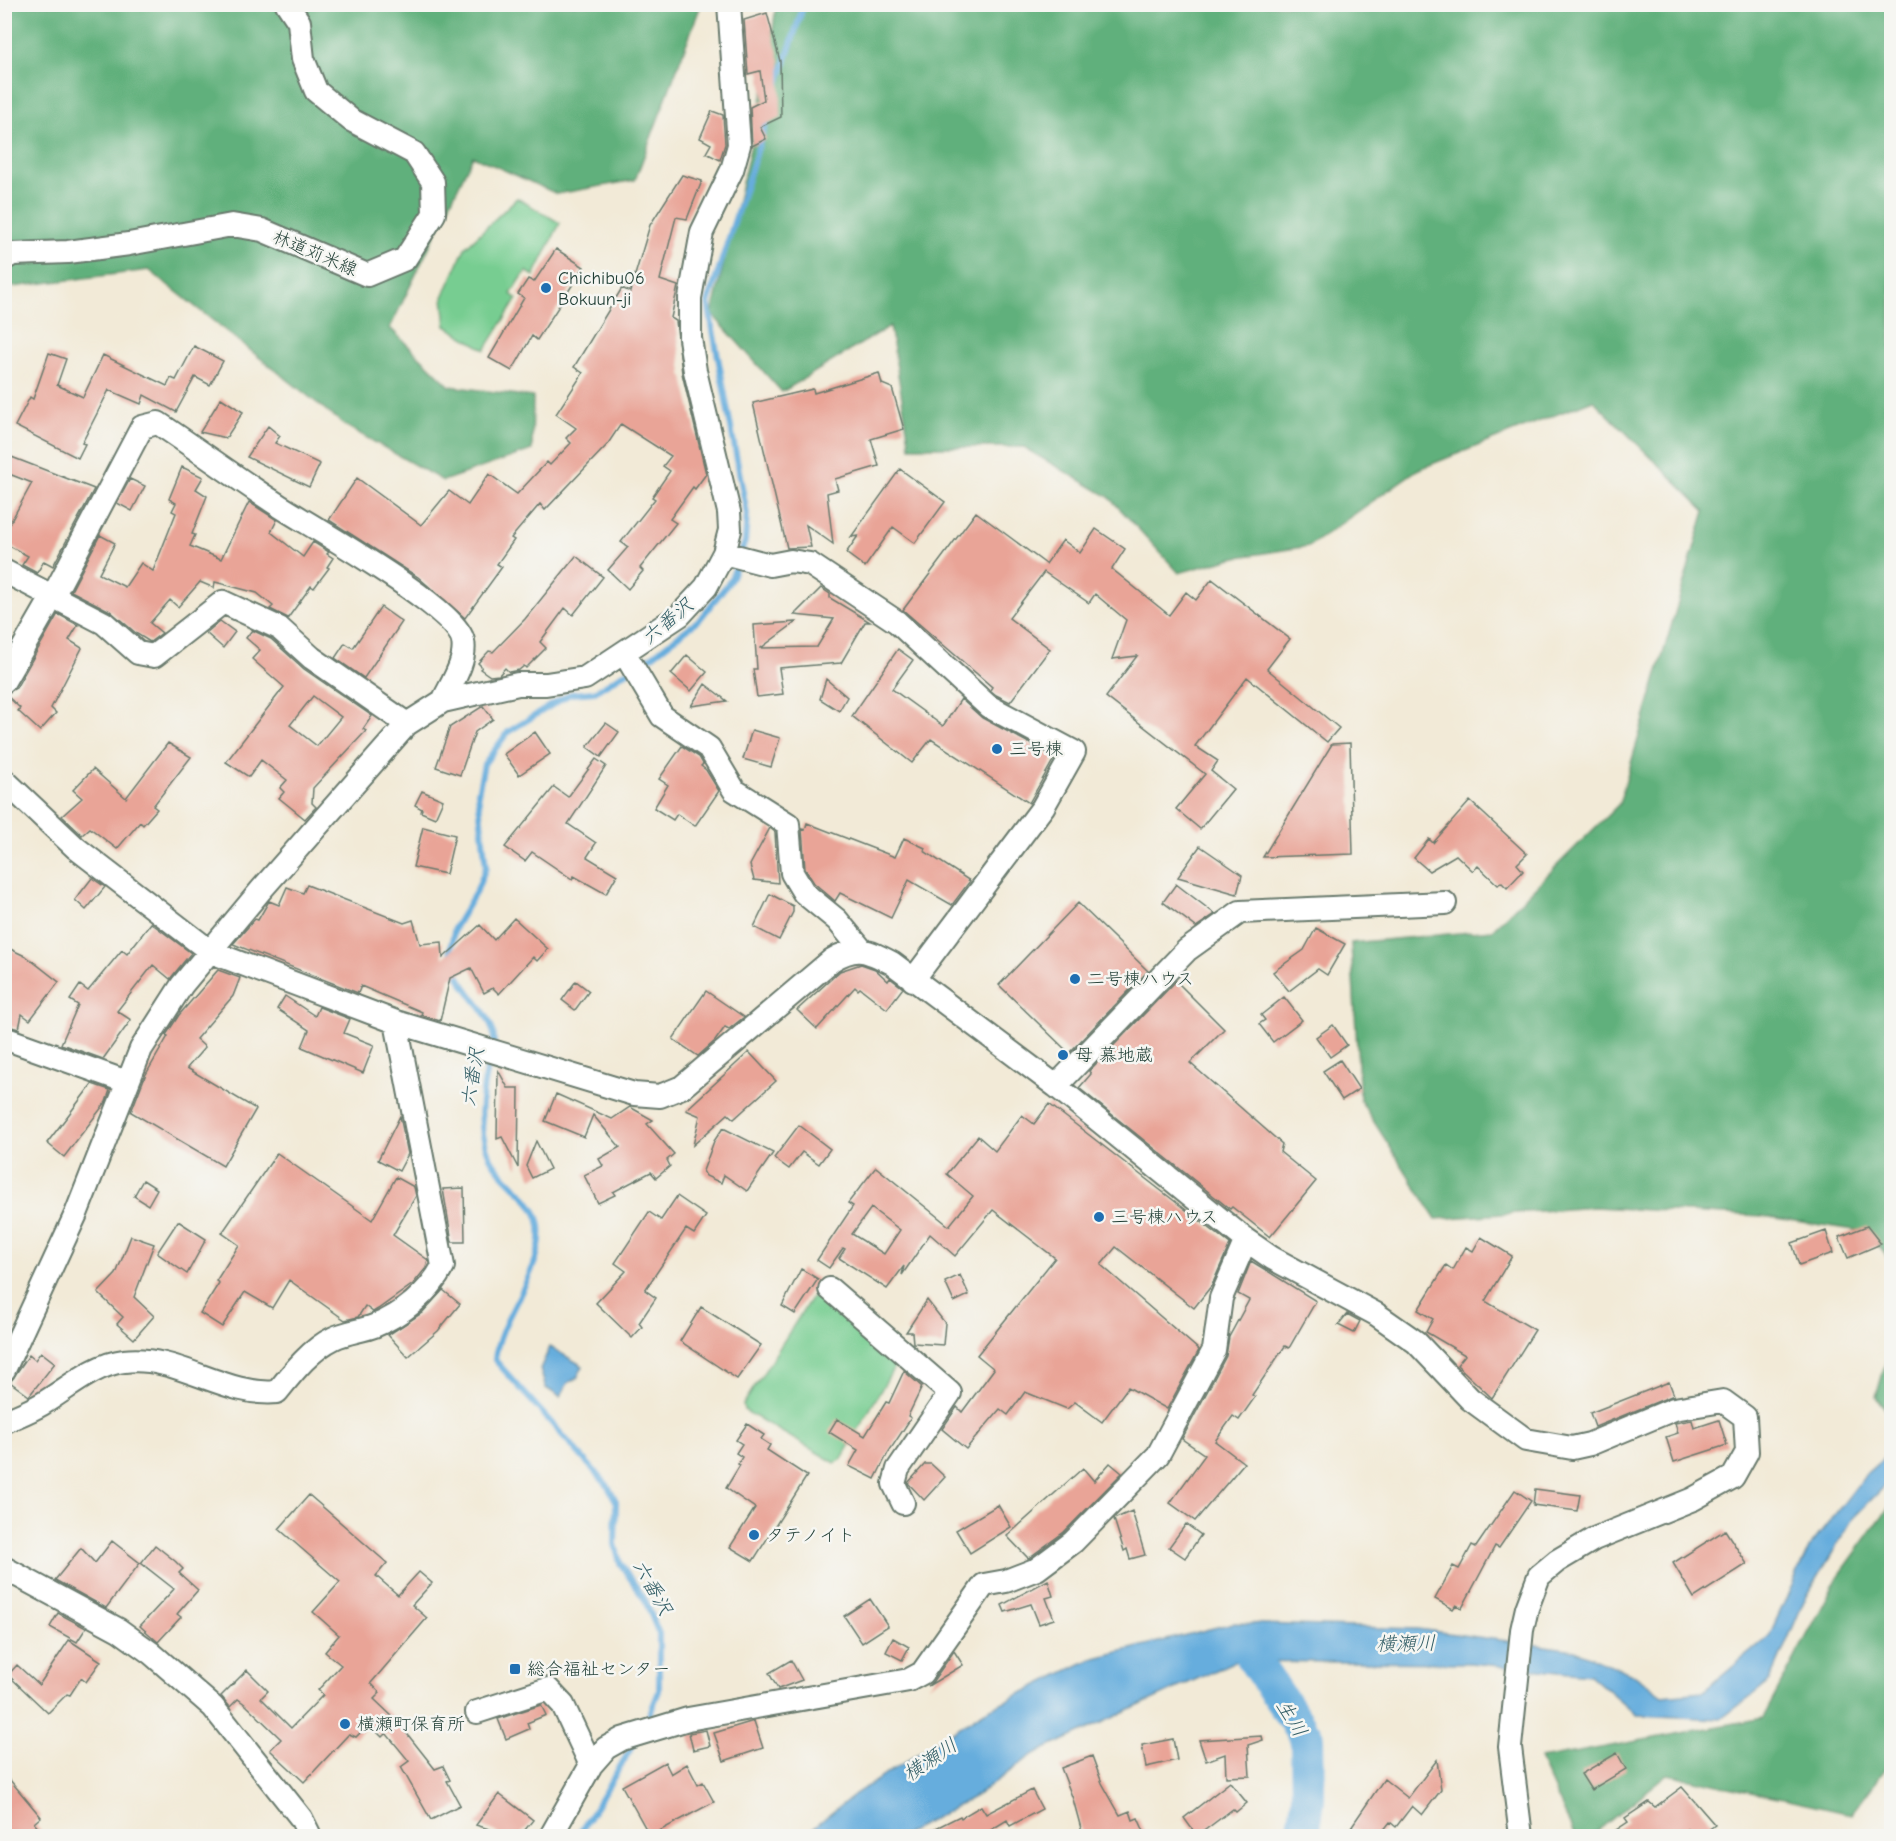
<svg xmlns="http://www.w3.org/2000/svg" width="1896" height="1841" font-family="'Comic Neue','Klee One',sans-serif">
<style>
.green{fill:#77cd91;stroke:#4b8562;stroke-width:1.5}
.forest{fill:#61b07b;stroke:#407658;stroke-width:1.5}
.water{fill:#66addd;stroke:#427588;stroke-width:1.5}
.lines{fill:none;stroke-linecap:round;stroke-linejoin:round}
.stream{stroke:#66addd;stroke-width:6}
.river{stroke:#66addd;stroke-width:34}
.building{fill:#e9a497;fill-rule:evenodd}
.street-casing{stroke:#697a6d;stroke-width:26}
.street{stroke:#fff;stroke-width:22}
.poi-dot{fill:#1f6fb2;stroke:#f6f6f2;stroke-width:2}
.labels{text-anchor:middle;stroke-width:5;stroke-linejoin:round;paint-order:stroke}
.street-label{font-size:18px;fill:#1f3d34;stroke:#f6f6f2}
.poi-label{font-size:18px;fill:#1f3d34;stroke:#f6f6f2;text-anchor:start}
.water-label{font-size:20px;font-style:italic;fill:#345f67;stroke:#f6f6f2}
</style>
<rect width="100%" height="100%" fill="#f6f6f2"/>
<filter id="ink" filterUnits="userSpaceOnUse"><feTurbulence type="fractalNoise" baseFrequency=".0167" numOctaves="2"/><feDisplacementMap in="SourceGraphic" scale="12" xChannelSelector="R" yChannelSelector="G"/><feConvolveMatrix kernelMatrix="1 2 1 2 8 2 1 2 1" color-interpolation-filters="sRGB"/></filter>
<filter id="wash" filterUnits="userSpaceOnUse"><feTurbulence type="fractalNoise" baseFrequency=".008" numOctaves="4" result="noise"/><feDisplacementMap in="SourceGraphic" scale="24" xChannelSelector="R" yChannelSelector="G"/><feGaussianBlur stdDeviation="1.35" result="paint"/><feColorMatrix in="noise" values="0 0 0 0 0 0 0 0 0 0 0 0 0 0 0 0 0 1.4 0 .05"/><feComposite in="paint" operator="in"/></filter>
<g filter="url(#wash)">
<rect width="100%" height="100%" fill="#f2ead7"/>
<path class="green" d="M517 198 560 223 534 276 526 271 511 294 517 299 485 350 446 326 443 297 465 248Z
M818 1295 895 1356 897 1362 841 1460 835 1463 744 1410 743 1405 811 1298Z"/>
<path class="forest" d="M4 5H701L635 180 557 194 473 156 390 328 450 386 533 397 532 450 443 481 346 426 149 270 5 288Z
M776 5H1891V1262L1868 1232 1762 1216 1594 1207 1436 1219 1360 1100 1351 943 1492 930 1619 804 1705 511 1593 400 1417 470 1309 546 1232 558 1179 573 1109 497 1023 447H910L890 326 782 392 712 314 768 70Z
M1891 1344V1416L1876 1397Z
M1891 1504V1761L1851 1814 1668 1774 1591 1836H1575L1540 1759 1763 1718 1838 1577Z"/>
<path class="water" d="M550 1347 583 1366 577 1378 568 1383 560 1397 546 1388 540 1369Z
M1891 1452V1480L1853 1518 1804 1601 1770 1681 1721 1719 1637 1715 1590 1675 1470 1663 1236 1661 1034 1754 977 1795 902 1836H803L855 1794 985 1711 1091 1659 1233 1623 1417 1629 1575 1650 1632 1674 1663 1696 1703 1692 1769 1636 1809 1548 1867 1473Z"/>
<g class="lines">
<path class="stream" d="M778 84 804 4
M741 552 745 542 747 514 708 303 768 117
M453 958 450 950 455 927 477 890 486 867 478 793 484 764 508 732 570 694 594 692 651 657 700 619 730 581 738 562
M455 968C462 992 500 1018 493 1046
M490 1056C482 1086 476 1125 489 1155 501 1181 536 1196 540 1226 545 1271 499 1315 495 1360L607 1485 616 1501 615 1544 620 1563 645 1600 659 1634V1691L645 1726
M578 1836 635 1742"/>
<path class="river" d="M1245 1646 1307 1738 1308 1799 1303 1836"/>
</g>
<g id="blocks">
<path class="building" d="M767 13 780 61 781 117 760 127 766 139 752 146 750 107 764 100 760 71 748 74 744 20Z
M712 111 723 115 725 144 720 160 706 153 711 144 700 138Z
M682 175 702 181 687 219 676 217 660 280 678 286 671 318 676 321 682 373 706 474 695 489 693 487 670 519 676 523 640 568 643 571 628 589 608 570 628 547 621 542 655 499 652 497 670 471 663 466 671 456 621 424 607 445 545 510 540 504 511 538 514 540 497 564 502 567 465 618 418 577 329 520 357 478 421 525 449 491 468 505 489 474 517 494 547 462 550 465 571 443 566 438 576 428 556 414 583 373 574 367 622 288 630 292 650 225Z
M556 249 584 267 537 340 532 336 512 371 489 358 524 298 518 294 528 279 534 282Z
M194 346 223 361 210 385 195 377 176 412 144 395 141 404 109 390 82 443 85 444 78 458 15 426 30 397 33 399 49 353 66 359 57 385 83 397 103 355 167 386 171 378 176 380Z
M879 373 882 384 892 388 904 429 871 439 879 466 835 479 838 490 827 493 833 544 806 525 811 547 787 548 753 403 813 389 814 393Z
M221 398 243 412 226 438 200 432Z
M268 426 280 436 275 443 320 464 309 487 247 457Z
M9 456 94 489 53 566 44 561 37 573 22 565 28 556 4 543V534L32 483 4 472Z
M182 467 203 477 196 489 207 496 192 534 195 535 190 546 221 559 249 502 277 520 271 532 303 557 313 542 329 552 327 554 333 558 327 567 329 568 314 588 311 586 288 618 270 609 273 606 257 593 215 582 214 588 200 582 178 607 170 600 150 623 162 633 150 642 137 634 110 611 71 591 100 535 115 543 99 574 125 587 141 563 153 571 176 513 172 511 176 503 169 499Z
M900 469 945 502 915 543 893 527 865 567 846 553 858 536 851 537Z
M130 479 145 486 132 511 117 503Z
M976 512 1046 564 1063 540 1080 553 1096 529 1125 549 1112 569 1169 615 1186 592 1196 600 1212 579 1290 639 1267 669 1339 728 1327 742 1247 677 1195 746 1218 761 1211 771 1233 789 1200 829 1176 809 1205 774 1106 697 1137 656 1112 659 1126 620 1095 594 1089 603 1044 572 1009 618 1050 649 1010 702 996 695 990 690 992 687 903 610Z
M576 556 603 577 573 615 565 608 540 642 546 648 526 668 524 666 519 670 509 672 505 668 499 675 490 676 480 669 482 667 478 663 489 651 493 652 525 619Z
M821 588 830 594V598L870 622H865L841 663 779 668 783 694 757 697 753 669H757L754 625 796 622 761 648 817 647 834 619 794 615Z
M381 607 402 622 364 678 335 658 345 643 353 648Z
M58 614 78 625 69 640 82 648 51 708 56 713 40 731 18 711 20 708 5 694 16 688Z
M220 621 235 632 223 648 206 633Z
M252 630 271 639 304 669 372 716 363 729 366 731 313 788 312 803 316 807 305 819 279 798 284 792 280 788 287 780 261 760 249 777 226 762 284 687 252 659 260 650 246 638ZM313 696 341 717 317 746 290 725Z
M898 649 913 660 892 689 943 726 961 699 982 718 1055 757 1029 803 931 739 912 763 852 716Z
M687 655 707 672 691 691 671 674Z
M826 679 847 697 839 711 820 699Z
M705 684 727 701 691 706Z
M483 706 493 719 475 732 460 775 436 767 450 727Z
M606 723 619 732 601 757 587 747Z
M752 730 780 738 771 767 743 759Z
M535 732 550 754 519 775 504 754Z
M168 743 191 757 153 806 157 809 143 825 140 822 117 849 90 828 82 835 62 816 82 798 73 790 93 769 126 798Z
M1350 743 1353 854 1263 857 1332 744Z
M682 746 699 757 703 764 701 766 706 770 719 791 695 826 677 814 673 820 654 808 668 785 659 779Z
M596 759 606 766 568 824 596 843 587 857 617 875 606 894 574 876 572 879 532 852 525 861 505 847 554 787 568 797Z
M422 791 443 800 435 818 421 812 422 809 415 805Z
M1470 801 1527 854 1517 864 1523 871 1507 888 1501 882 1498 885 1478 866 1473 871 1456 855 1429 871 1414 858 1429 839 1433 843Z
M807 823 895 857 904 838 925 848 924 851 970 881 952 905 909 880 891 918 840 893 835 901 814 883 805 869 802 829 805 830Z
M423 827 455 835 446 874 413 867Z
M770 828 775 832 778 883 754 880 750 865Z
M1200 846 1242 875 1237 894 1178 877Z
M92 878 105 887 86 910 75 900Z
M1176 884 1215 914 1196 927 1163 902Z
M307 885 404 923 413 920 420 944 442 942 443 958 480 925 494 940 514 918 548 949 537 961 533 957 499 994 493 988 484 993 471 968 450 978 440 1021 421 1015 422 1012 361 986 358 993 233 944 255 919 258 920 269 901 279 905 287 887 303 893Z
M770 894 793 906V912L779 940 754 927Z
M1078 903 1148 971 1069 1053 999 985Z
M151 923 191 953 170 979 153 965 117 1011 131 1020 103 1059 61 1044 78 1005 70 1000 80 985 88 991 122 950 127 954Z
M1316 928 1345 944 1327 975 1318 969 1289 991 1273 972 1304 950Z
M4 946 27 957 59 982 30 1020 22 1014 19 1029 4 1025Z
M861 964 875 969 888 981 890 978 903 988 887 1009 860 988 858 990 855 987 817 1029 797 1010 840 971Z
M218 970 240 978 233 996 196 1039 205 1047 187 1068 256 1109 223 1166 131 1112 145 1076 168 1036 166 1035 179 1015Z
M576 981 589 991 575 1010 562 1000Z
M1176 981 1224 1029 1190 1063 1282 1144 1280 1152 1316 1181 1270 1237 1232 1207 1230 1209 1079 1088 1091 1074 1089 1071Z
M706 991 744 1017 729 1029 725 1027 715 1041 698 1056 673 1039Z
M285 996 315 1016 319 1007 350 1019 344 1033 374 1045 363 1073 302 1047 309 1030 277 1009Z
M1284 997 1302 1020 1273 1042 1259 1024 1265 1020 1261 1015Z
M1333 1025 1347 1045 1330 1057 1316 1037Z
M749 1052 776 1081 734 1119 728 1114 693 1145 700 1116 686 1110Z
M1340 1060 1359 1089 1342 1100 1323 1071Z
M498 1070 508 1088H519L518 1168 502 1137 497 1139Z
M92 1084 110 1090 106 1102 64 1157 47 1143Z
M556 1094 612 1119 630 1107 653 1120 647 1124 674 1154 667 1160 670 1166 656 1178 651 1172 613 1192 615 1195 598 1203 584 1175 603 1166 599 1159 620 1147 593 1115 584 1137 545 1121Z
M1049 1104 1230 1244 1212 1285 1194 1308 1116 1247 1101 1265 1199 1350 1167 1409 1128 1387 1102 1422 1075 1402 1067 1409 1025 1392 1008 1415 1000 1409 966 1449 942 1429 957 1407 962 1412 994 1369 977 1355 1055 1258 993 1210 955 1256 930 1234 902 1275 904 1266 887 1289 839 1258 845 1249 843 1248 829 1268 817 1260 853 1206 848 1203 876 1167 949 1226 973 1196 947 1174 978 1136 995 1151 1022 1115 1034 1124ZM871 1208 900 1230 884 1254 852 1234Z
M400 1116 408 1154 399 1171 378 1160Z
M799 1125 830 1149 819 1164 802 1152 789 1169 774 1158Z
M723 1128 773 1153 747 1191 724 1175 721 1183 706 1176 703 1171 714 1141Z
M536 1141 550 1169 532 1178 526 1166Z
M277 1153 372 1220 396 1177 414 1187 416 1196 393 1235 428 1260 426 1268 413 1284 378 1309 373 1312 365 1306 358 1317 345 1320 289 1280 272 1308 245 1292 222 1327 200 1313 219 1283 216 1281 239 1245 222 1233Z
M143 1180 157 1189 148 1205 134 1196Z
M464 1188 465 1242H452L443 1189Z
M677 1196 706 1216 694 1234 686 1229 645 1290 656 1298 639 1323 642 1327 632 1338 596 1303 626 1271 615 1263 649 1212 661 1220Z
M178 1221 206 1239 187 1274 157 1253Z
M1867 1226 1881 1244 1848 1258 1839 1237Z
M1826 1231 1833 1253 1799 1265 1792 1243Z
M131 1236 154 1244 134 1297 154 1316 134 1339 117 1324 123 1317 98 1293 116 1274Z
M1481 1237 1512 1256 1485 1301 1535 1330 1492 1398 1457 1365 1465 1355 1426 1332 1433 1319 1418 1310 1446 1265 1453 1270 1466 1247 1473 1251Z
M1251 1261 1316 1301 1289 1348 1285 1346 1252 1395 1255 1397 1239 1420 1233 1416 1215 1441 1244 1463 1195 1521 1170 1503 1205 1455 1182 1439 1226 1356 1229 1337 1249 1300 1238 1294Z
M801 1269 818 1279 795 1314 782 1306Z
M960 1275 969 1295 954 1302 945 1282Z
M443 1290 460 1304 438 1331 408 1357 388 1335 422 1313Z
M927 1300 945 1323 943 1345 913 1343 912 1332H906Z
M701 1307 761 1345 737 1379 680 1341Z
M1347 1314 1360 1321 1354 1333 1338 1325Z
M41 1352 55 1363 29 1396 10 1382 29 1355 35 1360Z
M904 1371 922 1387 908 1416 911 1418 888 1453 875 1479 849 1466 858 1450 829 1432 837 1419 865 1436 886 1402 889 1403Z
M1669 1382 1674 1395 1595 1427 1590 1413Z
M1692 1420 1694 1428 1719 1420 1727 1445 1674 1462 1666 1437 1678 1433 1675 1423Z
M747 1424 764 1435 761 1439 770 1445 767 1450 807 1476 753 1561 730 1547 755 1508 726 1488 740 1465 738 1464 742 1457 736 1453 742 1444 736 1440Z
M1110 1463 1122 1473 1064 1532 1030 1557 1028 1558 1007 1536 1083 1468 1094 1481Z
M925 1464H931L945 1477 924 1500 908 1483Z
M1535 1489 1580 1495 1577 1511 1533 1505Z
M1515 1490 1531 1501 1499 1548 1495 1546 1462 1608 1456 1605 1453 1609 1435 1599 1453 1566 1459 1569 1472 1545 1476 1547Z
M309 1495 387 1563 376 1576 398 1595 419 1572 432 1583 412 1605 427 1618 371 1683 380 1693 374 1699 397 1721 435 1769 443 1766 450 1780 447 1781 460 1805 431 1820 401 1767 409 1761 386 1733 382 1737 369 1724 356 1737 349 1734 304 1782 270 1750 281 1739 246 1705 238 1699 230 1707 221 1696 247 1670 268 1691 261 1698 291 1728 323 1695 318 1690 341 1665 325 1652 339 1635 313 1612 340 1582 279 1529Z
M998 1505 1011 1527 970 1553 956 1530Z
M1132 1511 1145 1555 1130 1559 1127 1549 1124 1551 1114 1519Z
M1186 1524 1201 1535 1185 1558 1169 1547Z
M1725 1530 1747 1564 1694 1598 1673 1563Z
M112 1541 140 1563 106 1608 55 1580 81 1548 95 1563Z
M155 1545 175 1561 183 1569 179 1573 198 1590 177 1614 181 1617 158 1642 140 1626 174 1589 141 1563Z
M1048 1580 1053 1596 1046 1598 1054 1619 1039 1624 1031 1604 1005 1612 1002 1605Z
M870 1599 888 1626 862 1643 844 1616Z
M58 1613 86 1628 77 1642 50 1627Z
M893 1638 909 1647 902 1660 886 1652Z
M69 1640 101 1661 86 1682 81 1678 70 1695 67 1694 48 1713 8 1675 17 1665 39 1685Z
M954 1651 963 1665 928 1686 933 1681Z
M791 1660 802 1680 778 1689 769 1673Z
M541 1705 546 1715 527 1723 529 1729 506 1739 498 1719Z
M754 1721 763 1748 724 1761 714 1733Z
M706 1730 710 1746 693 1750 689 1733Z
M1262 1736 1263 1740 1248 1745 1250 1776 1226 1777 1225 1754 1206 1761 1199 1740Z
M1173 1739 1177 1760 1146 1767 1142 1745Z
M1617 1753 1626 1769 1591 1790 1581 1774Z
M1092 1756 1102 1783 1120 1815 1130 1811 1133 1820 1138 1818 1146 1836H1083L1073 1799 1061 1768Z
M1437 1760 1441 1790 1422 1815 1412 1806 1396 1827 1390 1822 1379 1836H1365L1351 1827 1384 1779 1408 1798Z
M665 1762 671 1774 687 1764 698 1785 703 1782 714 1802 650 1836 622 1786Z
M4 1773 41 1817 34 1823 45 1836H4Z
M1230 1782 1247 1803 1236 1812 1233 1809 1197 1836 1184 1818Z
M1682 1787 1715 1825 1700 1836H1692L1687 1829 1677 1836H1607L1628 1822 1625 1818 1649 1802 1655 1807Z
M1032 1790 1042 1809 1010 1826 1007 1820 981 1836H920L960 1816 961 1818 981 1806 986 1814Z
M499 1794 533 1820 520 1836H501L492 1830 476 1825Z"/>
</g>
</g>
<g filter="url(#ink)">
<use href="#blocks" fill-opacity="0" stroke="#697a6d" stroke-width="1.5"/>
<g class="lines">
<g class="street-casing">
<path id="street" d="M4 259 13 254 68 252 129 244 232 225 262 230 367 275 405 259 434 214 433 182 414 153 351 120 316 91 303 59 299 22 287 4
M724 553 770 565 791 561 810 564 897 622 988 706 1074 752 1043 807 913 980
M4 571 104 623 138 653 154 656 223 602 279 628 312 658 407 724
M625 654 662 716 709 748 734 790 788 824 792 873 804 893 837 920 861 949
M4 681 53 596 142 427 158 423C197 449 235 477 275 503 308 525 457 607 463 641 467 661 451 684 443 701
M4 780 76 848 211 952 396 1022 634 1094 660 1096 682 1087 832 960C857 945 867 950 892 963L1056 1086 1246 1240 1272 1258 1376 1314 1416 1342 1470 1399 1526 1440 1572 1448 1590 1444 1674 1409 1723 1401 1745 1417 1747 1452 1733 1477 1693 1499 1594 1539 1557 1561 1539 1576 1527 1608 1522 1630 1510 1747 1521 1836
M4 1038 127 1082
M1056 1086 1187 950 1240 912 1445 903
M830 1289 950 1393 898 1469 894 1484 903 1503
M4 1370 76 1214 141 1049 182 985 261 890 407 724 443 701 518 684H546L585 678 680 615 706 587 724 553 730 530 729 512 695 371 690 338V298L702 232 732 170 739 145 729 4
M4 1422C17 1416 30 1411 42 1404 67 1389 95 1364 124 1361 177 1354 224 1397 277 1392 293 1372 311 1349 334 1338 346 1332 361 1331 374 1326 402 1315 429 1293 443 1266L396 1022
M4 1568 119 1630 151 1653 213 1707 301 1818 309 1834
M477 1712 548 1689 563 1705 591 1765
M551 1836 591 1765 606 1748 622 1739 688 1719 909 1680 922 1673 984 1585 1006 1581 1037 1569 1073 1542 1158 1455 1214 1350 1221 1298 1246 1240"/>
</g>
<use href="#street" class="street"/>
</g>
</g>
<g class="poi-dot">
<circle cx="546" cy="288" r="6"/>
<circle cx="997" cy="749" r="6"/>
<circle cx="1075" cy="979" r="6"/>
<circle cx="1063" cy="1055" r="6"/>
<circle cx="1099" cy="1217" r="6"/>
<circle cx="754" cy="1535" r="6"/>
<rect x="509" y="1663" width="12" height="12" rx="3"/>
<circle cx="345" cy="1724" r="6"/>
</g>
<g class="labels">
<g class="street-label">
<text transform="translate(315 253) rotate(23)" y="6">林道苅米線</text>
</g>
<g class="poi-label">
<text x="558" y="284">Chichibu06<tspan x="558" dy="21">Bokuun-ji</tspan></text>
<text x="1009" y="755">三号棟</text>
<text x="1087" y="985">二号棟ハウス</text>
<text x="1075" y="1061">母 慕地蔵</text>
<text x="1111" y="1223">三号棟ハウス</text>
<text x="766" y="1541">タテノイト</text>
<text x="527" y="1675">総合福祉センター</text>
<text x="357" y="1730">横瀬町保育所</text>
</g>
<g class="water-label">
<text transform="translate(667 621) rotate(-40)" y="7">六番沢</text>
<text transform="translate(472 1077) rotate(-81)" y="7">六番沢</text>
<text transform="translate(653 1587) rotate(61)" y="7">六番沢</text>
<text transform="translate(1406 1643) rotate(-1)" y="7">横瀬川</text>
<text transform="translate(1292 1718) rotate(59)" y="7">生川</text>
<text transform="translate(930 1759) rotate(-34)" y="7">横瀬川</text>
</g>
</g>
<rect width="1896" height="1841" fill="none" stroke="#f6f6f2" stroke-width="24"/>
</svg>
